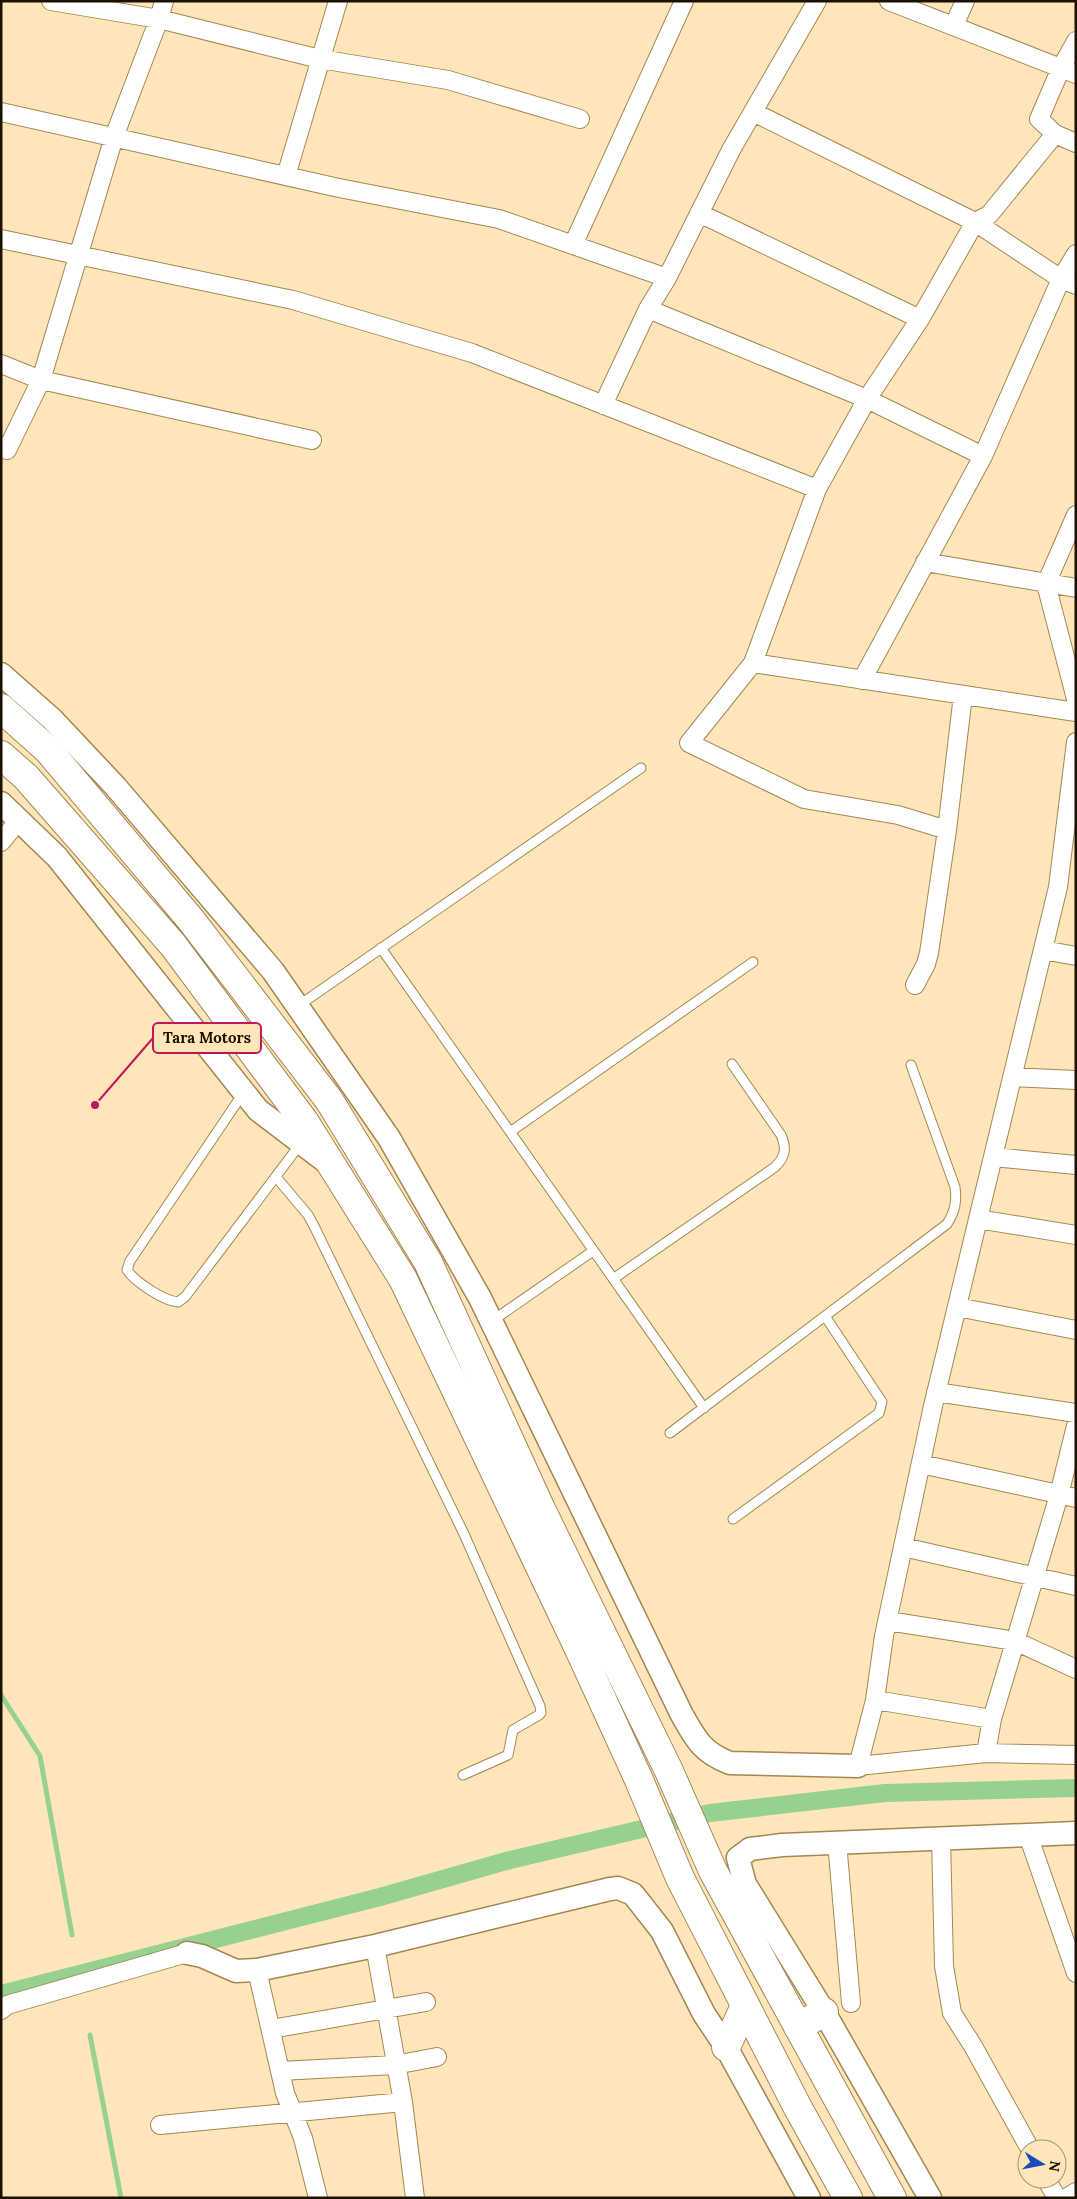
<svg xmlns="http://www.w3.org/2000/svg" width="1077" height="2199" font-family="Lora,serif">
<style>
.lines{fill:none;stroke-linecap:round;stroke-linejoin:round}
.stream{stroke:#96d18f;stroke-width:5}
.canal{stroke:#96d18f;stroke-width:18}
.service-casing{stroke:#a48752;stroke-width:11}
.minor-casing{stroke:#a48752;stroke-width:20}
.tertiary-casing{stroke:#a48752;stroke-width:25}
.trunk-casing{stroke:#a48752;stroke-width:30}
.service{stroke:#fff;stroke-width:9}
.minor{stroke:#fff;stroke-width:18}
.tertiary{stroke:#fff;stroke-width:22}
.trunk{stroke:#fff;stroke-width:28}
.leader{fill:none;stroke:#c2185b;stroke-width:2}
.callout-dot{fill:#c2185b;stroke:#ffe6ba;stroke-width:2}
.callout{fill:#ffe6ba;stroke:#c2185b;stroke-width:2}
.callout-label{font-size:15px;text-anchor:middle;font-weight:bold;fill:#1c1100}
</style>
<rect width="100%" height="100%" fill="#ffe6ba"/>
<g class="lines">
<path class="stream" d="M1 1695 40 1756 72 1935
M90 2035 121 2198"/>
<path class="canal" d="M1 1994 380 1897 510 1860 710 1813 885 1793 1076 1788"/>
<g class="service-casing">
<path id="service" d="M381 948 704 1408
M298 1006 641 768
M244 1092 130 1261 127 1270C135 1282 164 1301 178 1302L185 1297 301 1143
M510 1132 753 962
M276 1177 308 1215 314 1226 464 1534 540 1706 541 1713 539 1715 513 1730 508 1755 463 1775
M613 1279 775 1167C785 1157 787 1149 781 1135L732 1064
M492 1321 593 1251
M670 1433 947 1224C955 1211 957 1202 955 1187L911 1065
M733 1519 879 1413 882 1402 825 1316"/>
</g>
<g class="minor-casing">
<path id="minor" d="M51 1 159 19 320 59 448 80 580 119
M889 1 1076 74
M954 25 965 1
M1 112 339 188 499 219 667 278 648 309 867 399 817 489
M753 112 975 222 1061 279 1076 285
M1055 134 1076 143
M286 176 338 1
M699 213 920 319
M1 239 293 300 472 353 817 489 753 663 1076 712
M573 245 684 1
M667 278 731 150 817 1
M1 364 41 380 312 440
M603 405 648 309
M1 446 7 450 41 380 114 137 159 19 164 1
M983 456 867 399 920 319 975 222 989 215 1055 134 1039 119 1061 68 1076 41
M1076 515 1046 584 1076 699
M925 562 1076 588
M753 663 689 743 804 799 898 815 947 830
M862 680 983 456 1061 279 1076 254
M1076 742 1058 887 933 1406 884 1636 875 1700 858 1766 986 1753 1076 1755
M1 842 19 820
M1043 950 1076 956
M915 985 926 964 929 953 947 830 963 695
M1012 1077 1076 1080
M993 1157 1076 1165
M978 1219 1076 1235
M957 1307 1076 1330
M936 1392 1076 1413
M921 1464 1076 1498
M903 1547 1076 1586
M888 1621 1015 1641 1076 1669
M875 1700 992 1719
M986 1753 992 1719 1059 1495 1076 1426
M1028 1835 1076 1973
M941 1838 944 1966 952 2013 973 2046 1030 2149
M837 1842 851 2003
M375 1946 403 2102 415 2198
M257 1970 285 2093 303 2138 318 2198
M1 2010 7 2005 187 1953
M271 2029 426 2002
M280 2071 395 2065 437 2057
M160 2125 403 2102
M1046 2179 1057 2198
M1066 2198 1076 2192"/>
</g>
<g class="tertiary-casing">
<path id="tertiary" d="M1 674 52 719 115 786 273 971 389 1138 480 1298 682 1715C696 1740 703 1753 730 1763L858 1766
M1 803 57 857 258 1110 325 1161
M187 1953 202 1956 236 1971 257 1970 375 1946 610 1889 618 1888 633 1894 662 1931 704 2014 726 2047 809 2198
M930 2198 824 2012 745 1884 738 1858 750 1849 782 1845 1076 1833"/>
</g>
<g class="trunk-casing">
<path id="trunk" d="M1 708 48 750 191 920 329 1100 428 1262 541 1509 669 1771 713 1871 892 2198
M1 755 26 777 173 945 304 1121 403 1279 579 1649 639 1780 680 1878 798 2108 848 2198
M798 2027 824 2012
M726 2047 745 2006"/>
</g>
<use href="#service" class="service"/>
<use href="#minor" class="minor"/>
<use href="#tertiary" class="tertiary"/>
<use href="#trunk" class="trunk"/>
</g>
<path class="leader" d="M95 1105L153 1038"/>
<circle class="callout-dot" cx="95" cy="1105" r="5"/>
<rect class="callout" x="153" y="1023" width="108" height="30" rx="5"/>
<g class="callout-label">
<text x="207" y="1043">Tara Motors</text>
</g>
<rect width="1077" height="2199" fill="none" stroke="#1c1100" stroke-width="5"/>
<g transform="translate(1042 2164) rotate(100)"><circle r="24" fill="#ffe6ba" stroke="#a49170"/>
<path d="M0-4L9 19L0 12L-9 19Z" fill="#154eba"/>
<text y="-8" font-size="14" font-weight="bold" text-anchor="middle" fill="#1c1100">N</text>
</g>
</svg>
